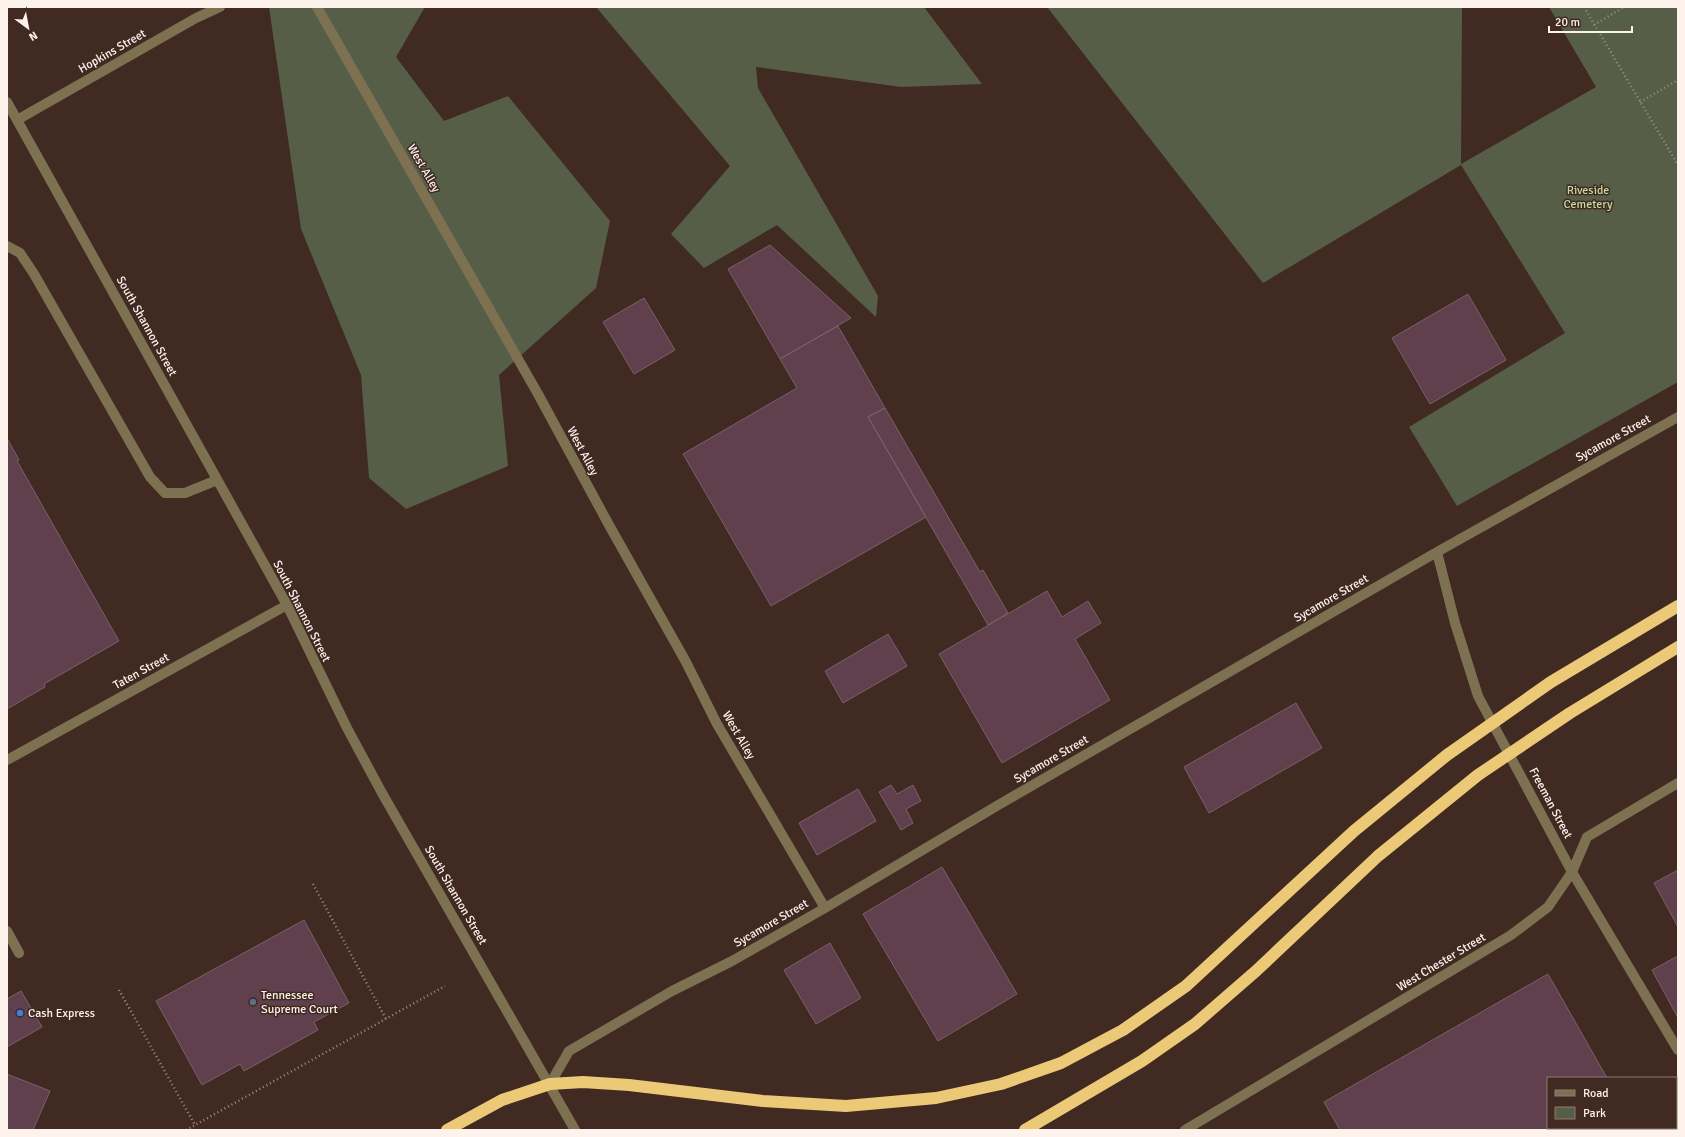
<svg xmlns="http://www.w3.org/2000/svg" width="1685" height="1137" font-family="Signika,sans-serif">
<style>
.green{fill:#565e48}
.building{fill:#60404d;stroke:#7a606a}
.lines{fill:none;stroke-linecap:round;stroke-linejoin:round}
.path{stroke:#9e8d86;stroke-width:2.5;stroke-dasharray:1 3;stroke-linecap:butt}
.minor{stroke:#7e7151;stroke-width:10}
.highway{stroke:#ebc977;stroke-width:12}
.service-dot{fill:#5c6f8a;stroke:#402a21;stroke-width:1.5}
.shop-dot{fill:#3f7fe0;stroke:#402a21;stroke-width:1.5}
.labels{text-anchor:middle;stroke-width:3;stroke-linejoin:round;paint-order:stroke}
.street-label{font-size:12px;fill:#fef2ed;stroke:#402a21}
.park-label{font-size:12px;fill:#c6daa1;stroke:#402a21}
.poi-label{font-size:12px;fill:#fef2ed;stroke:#402a21;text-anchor:start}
</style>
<rect width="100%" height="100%" fill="#402a21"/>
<path class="green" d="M269 7H425L396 57 444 121 508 96 610 221 596 288 499 375 508 466 406 509 369 478 361 375 301 229Z
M596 7H924L982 84 901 87 756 67 758 88 878 296 876 317 777 225 704 268 671 234 730 166Z
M1047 7H1462L1461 164 1596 87 1549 7H1678V382L1457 506 1409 427 1565 333 1461 165 1263 283Z"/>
<path class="building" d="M770 245 851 318 780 359 728 269Z
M1468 294 1506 360 1430 404 1392 338Z
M644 298 675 350 634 374 603 322Z
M838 326 885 408 868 417 926 517 771 606 683 454 797 388 780 359Z
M885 408 980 572 983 570 1008 613 988 625 868 417Z
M7 438 19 460 17 461 119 641 44 684 45 687 7 709Z
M1047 591 1062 617 1088 601 1101 623 1075 639 1110 700 1002 763 939 654Z
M888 634 907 666 843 703 825 671Z
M1296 703 1322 748 1209 813 1184 767Z
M891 785 897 794 913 785 921 801 906 809 913 823 901 830 879 792Z
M858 789 876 821 817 855 799 823Z
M942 867 1017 994 938 1041 863 914Z
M1678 870V927L1654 883Z
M304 920 349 1003 314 1022 318 1030 244 1071 240 1064 202 1085 156 1001Z
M830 943 861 998 816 1024 784 970Z
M1678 956V1018L1652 970Z
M1548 974 1607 1078H1548V1128H1571L1567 1130H1340L1324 1102Z
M21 991 42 1027 7 1047V999Z
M7 1074 50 1091 33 1130H7Z"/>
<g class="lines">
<path class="path" d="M1584 7 1678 165
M1594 25 1624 7
M1640 102 1678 80
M313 884 386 1019
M119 990 195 1125
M186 1130 445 986"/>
<path class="minor" d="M317 7 538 394 609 525 686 662 717 724 825 908
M7 102 287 605 347 728 382 793 575 1130
M17 120 196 18 220 7
M7 246 20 253 34 274 150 477 165 493H185L217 480
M1437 552 1455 623 1478 696 1572 872 1678 1050
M7 760 287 605
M7 931 19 953
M550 1084 569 1051 672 991 732 961 825 908 1000 804 1437 552 1678 417
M1185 1130 1511 935 1548 907 1572 872 1587 837 1678 783"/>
<path class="highway" d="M447 1130 502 1100 550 1084 583 1082 629 1085 763 1101 846 1106 936 1098 1001 1084 1061 1063 1123 1030 1186 986 1354 831 1447 755 1551 682 1678 606
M1025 1130 1142 1061 1195 1024 1256 971 1378 856 1478 775 1570 713 1678 647"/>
</g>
<circle class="service-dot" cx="253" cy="1002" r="4"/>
<circle class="shop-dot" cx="20" cy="1013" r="4"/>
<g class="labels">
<g class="street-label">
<text transform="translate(112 51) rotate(-30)" y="4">Hopkins Street</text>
<text transform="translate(424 168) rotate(60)" y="4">West Alley</text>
<text transform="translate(147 326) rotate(61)" y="4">South Shannon Street</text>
<text transform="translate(1613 438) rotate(-29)" y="4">Sycamore Street</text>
<text transform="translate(583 451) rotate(62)" y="4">West Alley</text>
<text transform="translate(1331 598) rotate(-30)" y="4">Sycamore Street</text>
<text transform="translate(302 611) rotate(63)" y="4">South Shannon Street</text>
<text transform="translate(141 671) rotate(-29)" y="4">Taten Street</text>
<text transform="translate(739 735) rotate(60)" y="4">West Alley</text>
<text transform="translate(1051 759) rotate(-30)" y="4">Sycamore Street</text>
<text transform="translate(1551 803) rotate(62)" y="4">Freeman Street</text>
<text transform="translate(456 895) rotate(60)" y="4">South Shannon Street</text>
<text transform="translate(771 923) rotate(-30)" y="4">Sycamore Street</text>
<text transform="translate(1441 962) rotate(-31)" y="4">West Chester Street</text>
</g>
<g class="park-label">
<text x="1588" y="194">Riveside<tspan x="1588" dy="14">Cemetery</tspan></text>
</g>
<g class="poi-label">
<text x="261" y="999">Tennessee<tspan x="261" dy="14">Supreme Court</tspan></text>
<text x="28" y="1017">Cash Express</text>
</g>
</g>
<rect width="1685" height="1137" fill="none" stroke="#fef2ed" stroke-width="16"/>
<rect x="1547" y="1077" width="130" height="52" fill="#402a21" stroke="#8c7a73"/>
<rect x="1555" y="1090" width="20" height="6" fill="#7e7151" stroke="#8c7a73"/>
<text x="1583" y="1097" font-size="12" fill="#fef2ed">Road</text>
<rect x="1555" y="1107" width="20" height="12" fill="#565e48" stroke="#8c7a73"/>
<text x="1583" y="1117" font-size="12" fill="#fef2ed">Park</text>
<g transform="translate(28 28) rotate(148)" stroke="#402a21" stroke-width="3" paint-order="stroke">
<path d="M0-3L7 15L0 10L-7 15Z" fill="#fef2ed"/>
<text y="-6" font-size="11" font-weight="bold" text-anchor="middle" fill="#fef2ed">N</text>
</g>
<path d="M1549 26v6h83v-6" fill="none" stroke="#fef2ed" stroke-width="2"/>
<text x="1555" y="26" font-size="12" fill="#fef2ed" stroke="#402a21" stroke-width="3" paint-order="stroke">20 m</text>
</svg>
